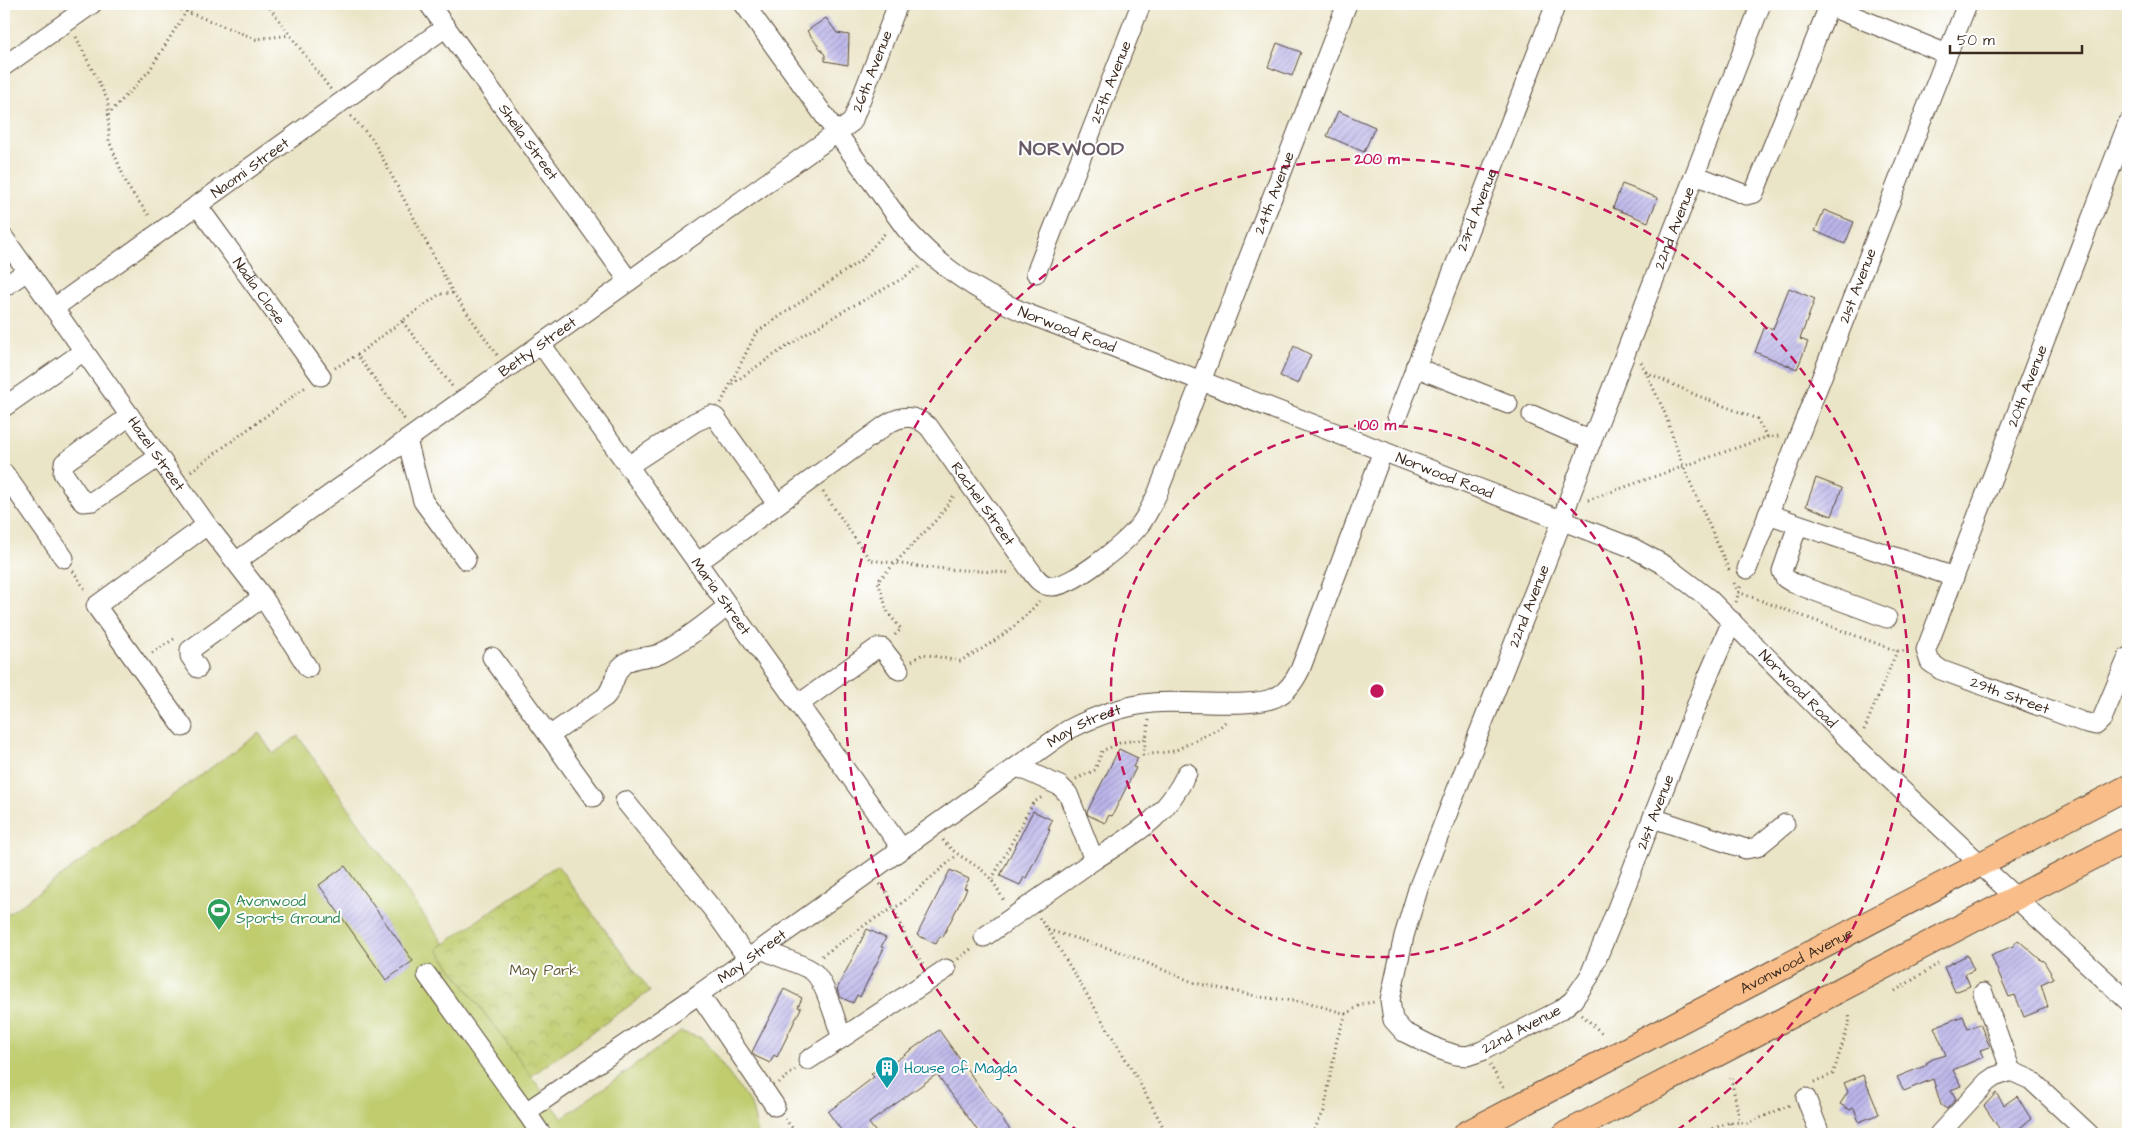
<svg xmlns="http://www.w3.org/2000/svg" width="2132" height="1138" font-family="'Architects Daughter',sans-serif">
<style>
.park{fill:url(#park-crowns);stroke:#7e7b46}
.pitch{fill:#c0cc6e;stroke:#7e7b46}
.building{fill:url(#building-hatch)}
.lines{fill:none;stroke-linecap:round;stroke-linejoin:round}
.minor-casing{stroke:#554638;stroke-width:21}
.major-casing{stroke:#554638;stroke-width:26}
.path{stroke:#554638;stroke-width:3;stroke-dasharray:1 4;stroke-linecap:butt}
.minor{stroke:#fff;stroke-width:19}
.major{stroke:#f8bd89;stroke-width:24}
.ring{fill:none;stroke:#c2185b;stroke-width:2.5;stroke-dasharray:9 6}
.labels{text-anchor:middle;stroke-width:4;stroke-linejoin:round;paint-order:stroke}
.street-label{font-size:15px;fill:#3b2a1e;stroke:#fff}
.leisure-label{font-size:15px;fill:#27864d;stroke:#fff;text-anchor:start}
.park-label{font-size:15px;fill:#635b36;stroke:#fff}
.culture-label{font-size:15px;fill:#0d838f;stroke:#fff;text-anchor:start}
.district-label{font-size:20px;font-weight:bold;letter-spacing:1px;fill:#685b65;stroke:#fff}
.centre{fill:#c2185b;stroke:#fff;stroke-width:2.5}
.ring-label{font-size:15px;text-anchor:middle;font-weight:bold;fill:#c2185b;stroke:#fff;stroke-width:4;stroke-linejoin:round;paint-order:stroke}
</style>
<defs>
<pattern id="park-crowns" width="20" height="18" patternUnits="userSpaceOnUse" patternTransform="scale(1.25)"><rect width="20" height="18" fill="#c0cc6e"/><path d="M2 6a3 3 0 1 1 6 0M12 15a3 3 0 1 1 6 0" fill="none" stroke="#a6af5f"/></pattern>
<pattern id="building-hatch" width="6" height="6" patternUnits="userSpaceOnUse" patternTransform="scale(1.25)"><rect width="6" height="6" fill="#bbb5ea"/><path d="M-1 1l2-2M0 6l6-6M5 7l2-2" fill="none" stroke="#9993bd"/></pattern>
</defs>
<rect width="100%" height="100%" fill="#fff"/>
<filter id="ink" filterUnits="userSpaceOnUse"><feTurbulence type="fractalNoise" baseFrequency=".02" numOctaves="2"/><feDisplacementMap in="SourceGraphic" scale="10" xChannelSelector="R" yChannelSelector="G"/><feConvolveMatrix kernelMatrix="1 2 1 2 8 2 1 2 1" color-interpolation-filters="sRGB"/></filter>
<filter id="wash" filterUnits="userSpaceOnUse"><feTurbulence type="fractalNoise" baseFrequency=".0096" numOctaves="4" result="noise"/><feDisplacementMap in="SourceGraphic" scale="20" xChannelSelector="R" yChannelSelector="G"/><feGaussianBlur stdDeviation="1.12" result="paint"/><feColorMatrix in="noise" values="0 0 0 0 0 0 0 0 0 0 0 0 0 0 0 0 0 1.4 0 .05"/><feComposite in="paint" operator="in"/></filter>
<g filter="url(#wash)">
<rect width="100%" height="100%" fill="#ebe5c8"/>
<path class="park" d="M557 865 650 991 531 1076 437 949Z"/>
<path class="pitch" d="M259 733 273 754 298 736 444 944 437 949 562 1118 681 1032 702 1038 751 1104 758 1134H4V917Z"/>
<g id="blocks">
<path class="building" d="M826 18 837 33 849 35 848 65 825 61V55L807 31Z
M1277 43 1301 52 1292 76 1268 67Z
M1338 111 1375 127 1364 152 1327 136Z
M1622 184 1658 198 1648 222 1613 208Z
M1824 210 1854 222 1845 244 1815 231Z
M1789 288 1815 299 1800 339 1808 342 1797 369 1755 352 1765 326 1773 329Z
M1294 346 1311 355 1298 384 1280 376Z
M1816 478 1842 488 1832 516 1806 506Z
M1119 749 1138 758 1133 767 1136 768 1112 816 1109 815 1105 823 1088 815 1087 812Z
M1033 811 1052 820 1048 829 1050 830 1026 878 1024 877 1020 885 1000 876Z
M345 866 413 961 386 980 319 885Z
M950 870 969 879 964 888 967 889 948 926 943 937 940 936 936 944 917 935Z
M867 929 886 938 881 947 884 948 860 997 857 995 853 1003 840 997 837 989Z
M2018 940 2042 961 2043 960 2054 978 2041 984 2048 1007 2024 1017 2015 995 2009 997 1991 955 2013 946Z
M1967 955 1974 970 1965 974 1970 986 1955 992 1944 967Z
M784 989 802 998 798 1007 801 1008 777 1057 774 1055 770 1063 755 1056 752 1052Z
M1963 1016 1968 1029 1980 1024 1990 1047 1980 1050 1983 1057 1953 1070 1961 1086 1951 1090 1956 1099 1947 1109 1941 1105 1933 1079 1904 1091 1897 1077 1927 1065 1926 1063 1933 1059 1946 1055 1934 1027Z
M939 1030 1013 1134H980L937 1074 869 1123 877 1134H844L828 1112 874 1077 871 1074 888 1062 890 1065Z
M1863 1075 1879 1114 1859 1122 1854 1108 1850 1110 1840 1104 1848 1092 1844 1083Z
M1996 1093 2004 1105 2017 1096 2031 1119 2012 1134H2003L1984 1106Z"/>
</g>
</g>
<g filter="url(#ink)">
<use href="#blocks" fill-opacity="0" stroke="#554638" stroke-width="1"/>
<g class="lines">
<g class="minor-casing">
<g id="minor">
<path id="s1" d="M429 4 629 281"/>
<path id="s2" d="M744 4 906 229C941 268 976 291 1023 312L1633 548 1666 566 1708 598 1856 747 2016 898 2128 1001"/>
<path d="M4 66 92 4"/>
<path id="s3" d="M2128 123 1926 650 1930 662 1941 670 2083 722 2096 725 2102 719 2128 657"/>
<path d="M1695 175 1746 195 1754 193 1829 6 1947 54"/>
<path id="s4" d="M197 205 321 376"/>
<path id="s5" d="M4 238 207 525 263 597 308 668"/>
<path id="s6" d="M1036 273 1141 4"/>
<path d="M4 287 27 271"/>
<path id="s7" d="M54 308 446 27"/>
<path id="s8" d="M541 344 902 849"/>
<path d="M1415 367 1508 404"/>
<path d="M4 407 84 351"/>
<path d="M1532 415 1592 441"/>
<path d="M130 416 64 463 63 473 83 502 93 501 159 457"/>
<path id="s9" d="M1397 416 1556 4"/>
<path d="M407 440 423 501 466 560"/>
<path d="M628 466 695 422 711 415 716 418 777 504"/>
<path d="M4 473 64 558"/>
<path d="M1768 514 1954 577"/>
<path d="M1798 525 1782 571 1785 578 1793 583 1887 618"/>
<path id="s10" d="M237 561 852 122 898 4"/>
<path id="s11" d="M697 563 886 425C902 415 914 414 929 427L1028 567C1034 575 1040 586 1051 586 1072 588 1126 542 1139 526 1147 516 1153 503 1158 492L1347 4"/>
<path id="s12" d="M1747 569 1967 4"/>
<path id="s13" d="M1732 621 1706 681 1609 929 1589 977 1573 1000 1562 1009 1482 1051 1467 1056 1456 1055 1438 1049 1404 1032 1393 1020 1390 1000 1404 936 1419 886 1562 521 1570 496 1761 4"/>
<path d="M492 657 549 736"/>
<path d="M198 668 190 656V650L263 597"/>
<path d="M799 704 877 648H882L899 670"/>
<path d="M183 727 96 606 207 525"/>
<path d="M593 797 549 736 605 697C615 687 613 672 624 664 635 655 649 659 661 653 685 641 707 622 728 606"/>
<path d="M625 801 714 911 748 959"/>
<path d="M1653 818 1746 849 1757 847 1785 824"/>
<path d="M1094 860C1136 833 1164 820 1187 773"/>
<path d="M984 937 1094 860 1068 794 1060 786 1018 767"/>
<path d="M762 949C777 957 794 961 809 969 825 976 835 1021 842 1038L946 969"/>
<path d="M427 975 526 1112"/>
<path d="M1983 993 2011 1071"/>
<path d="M699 994 775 1106"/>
<path d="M808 1060 842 1038"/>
<path d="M1806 1098 1820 1134"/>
<path id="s14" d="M541 1134 526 1112 699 994 1068 730C1095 716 1122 706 1152 703 1183 699 1254 710 1278 696 1288 691 1295 680 1300 670L1383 451"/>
<path d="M1939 1134 1987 1082 1994 1077 2011 1071 2031 1080 2089 1134"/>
</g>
</g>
<g class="major-casing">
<g id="major">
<path id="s15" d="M1465 1134 2128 787"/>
<path d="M1565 1134 2128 839"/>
</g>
</g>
<path class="path" d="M167 4 256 39 291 35
M267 4 331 90
M76 37 108 101 109 141 128 187 150 217
M108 115 149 71 191 4
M351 116 373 140 453 293 497 355
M402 321 357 355 405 420
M1641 362 1664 411 1683 466 1729 570
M335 368 357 355
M1646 372 1696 395 1757 419 1767 437
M732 384C770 357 809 331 849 308 873 295 897 283 919 267
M452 386 402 321 440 294 453 293
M721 403 756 333 861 260 887 231
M191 471 307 386
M823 492 870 560 932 568 1011 573
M1588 500 1767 437 1781 436
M73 571 86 591
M1734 583 1738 592 1897 651H1908
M1736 602 1741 584
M895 635 901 629 888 613 878 581 938 518 955 494
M152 653 177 637
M912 661 923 654 960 661C989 646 1018 627 1039 601
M1149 720 1143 755 1174 751 1218 729 1225 722
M1864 730 1897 651
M1076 779 1095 770 1102 751 1122 742 1146 739
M943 840C954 855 970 860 984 872 993 880 998 890 1004 901
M992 879 1033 803 1042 797
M880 884 887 893 907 940 923 964
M1039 918 1048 930 1137 1078 1167 1134
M1048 930 1118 951 1195 983 1261 997 1310 1003 1346 1014
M822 956 872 920 901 904 957 855
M958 959 971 949
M1895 991 1938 964
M1582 1015 1604 1035
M1490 1065 1503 1087
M1731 1078 1740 1122
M1814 1082 1833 1074 1850 1020 1849 1015
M779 1083 795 1070
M785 1119 797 1134
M1730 1123 1733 1134
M1312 1134 1324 1111 1337 1039 1346 1014 1362 1004 1374 1002
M1699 1134 1730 1122 1749 1123 1790 1105"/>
<use href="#minor" class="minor"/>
<use href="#major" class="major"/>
</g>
</g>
<g class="ring">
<circle cx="1377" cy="691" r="266"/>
<path d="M1080 1132A532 532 0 1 1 1674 1132"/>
</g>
<defs>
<g id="stadium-pin" transform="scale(1.25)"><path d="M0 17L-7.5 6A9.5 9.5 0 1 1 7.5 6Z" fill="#2e9e5b" stroke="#fff"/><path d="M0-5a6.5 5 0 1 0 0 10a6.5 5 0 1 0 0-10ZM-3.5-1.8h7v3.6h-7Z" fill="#fff"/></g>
<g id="building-pin" transform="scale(1.25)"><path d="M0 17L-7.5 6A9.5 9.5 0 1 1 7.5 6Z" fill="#0f9aa8" stroke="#fff"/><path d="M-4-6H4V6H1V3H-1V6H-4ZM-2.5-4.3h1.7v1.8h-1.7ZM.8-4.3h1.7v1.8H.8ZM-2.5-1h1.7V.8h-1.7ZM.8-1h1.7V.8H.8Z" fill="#fff"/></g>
</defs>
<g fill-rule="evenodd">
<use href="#stadium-pin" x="219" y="910"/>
<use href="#building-pin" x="887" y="1068"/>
</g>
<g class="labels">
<g class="street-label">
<text dy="5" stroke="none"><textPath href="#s10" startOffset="810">26th Avenue</textPath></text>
<text dy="5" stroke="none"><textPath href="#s6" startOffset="205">25th Avenue</textPath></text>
<text dy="5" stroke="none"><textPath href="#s1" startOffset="170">Sheila Street</textPath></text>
<text dy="5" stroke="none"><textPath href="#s7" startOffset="241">Naomi Street</textPath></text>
<text dy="5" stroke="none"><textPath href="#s11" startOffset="952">24th Avenue</textPath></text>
<text dy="5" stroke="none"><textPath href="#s9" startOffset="221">23rd Avenue</textPath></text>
<text dy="5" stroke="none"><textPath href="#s13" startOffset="1460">22nd Avenue</textPath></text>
<text dy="5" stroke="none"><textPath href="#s12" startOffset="304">21st Avenue</textPath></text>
<text dy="5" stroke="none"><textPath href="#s4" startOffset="106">Nadia Close</textPath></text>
<text dy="5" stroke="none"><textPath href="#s2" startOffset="469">Norwood Road</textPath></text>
<text dy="5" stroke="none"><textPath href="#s10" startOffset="369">Betty Street</textPath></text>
<text transform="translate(2027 386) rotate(-69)" y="5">20th Avenue</text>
<text dy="5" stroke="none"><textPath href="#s5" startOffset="264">Hazel Street</textPath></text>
<text dy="5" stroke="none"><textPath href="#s2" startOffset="874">Norwood Road</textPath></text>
<text dy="5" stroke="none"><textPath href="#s11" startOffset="375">Rachel Street</textPath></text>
<text dy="5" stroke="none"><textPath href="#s8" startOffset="310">Maria Street</textPath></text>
<text dy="5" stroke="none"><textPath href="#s13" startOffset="1055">22nd Avenue</textPath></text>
<text dy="5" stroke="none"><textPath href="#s2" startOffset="1294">Norwood Road</textPath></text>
<text dy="5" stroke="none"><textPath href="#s3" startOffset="664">29th Street</textPath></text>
<text dy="5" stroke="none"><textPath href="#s14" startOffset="706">May Street</textPath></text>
<text transform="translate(1655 812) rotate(-69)" y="5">21st Avenue</text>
<text dy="5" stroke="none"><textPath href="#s14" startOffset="301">May Street</textPath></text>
<text dy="5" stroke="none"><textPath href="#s15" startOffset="374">Avonwood Avenue</textPath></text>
<text transform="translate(1521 1029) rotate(-28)" y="5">22nd Avenue</text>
</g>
<g class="leisure-label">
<text x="236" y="906">Avonwood<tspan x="236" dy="17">Sports Ground</tspan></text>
</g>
<g class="park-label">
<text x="544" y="975">May Park</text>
</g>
<g class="culture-label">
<text x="904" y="1073">House of Magda</text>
</g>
<g class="district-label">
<text x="1072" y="155">NORWOOD</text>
</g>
</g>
<circle cx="1377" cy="691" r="8" class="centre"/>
<g class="ring-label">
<text x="1377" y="164">200 m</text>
<text x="1377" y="430">100 m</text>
</g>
<rect width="2132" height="1138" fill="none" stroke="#fff" stroke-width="20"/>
<path d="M1950 45v8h132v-8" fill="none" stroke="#3b2a1e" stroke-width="2.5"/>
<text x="1957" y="45" font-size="15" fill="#3b2a1e" stroke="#ffffff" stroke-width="4" paint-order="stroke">50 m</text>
</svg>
